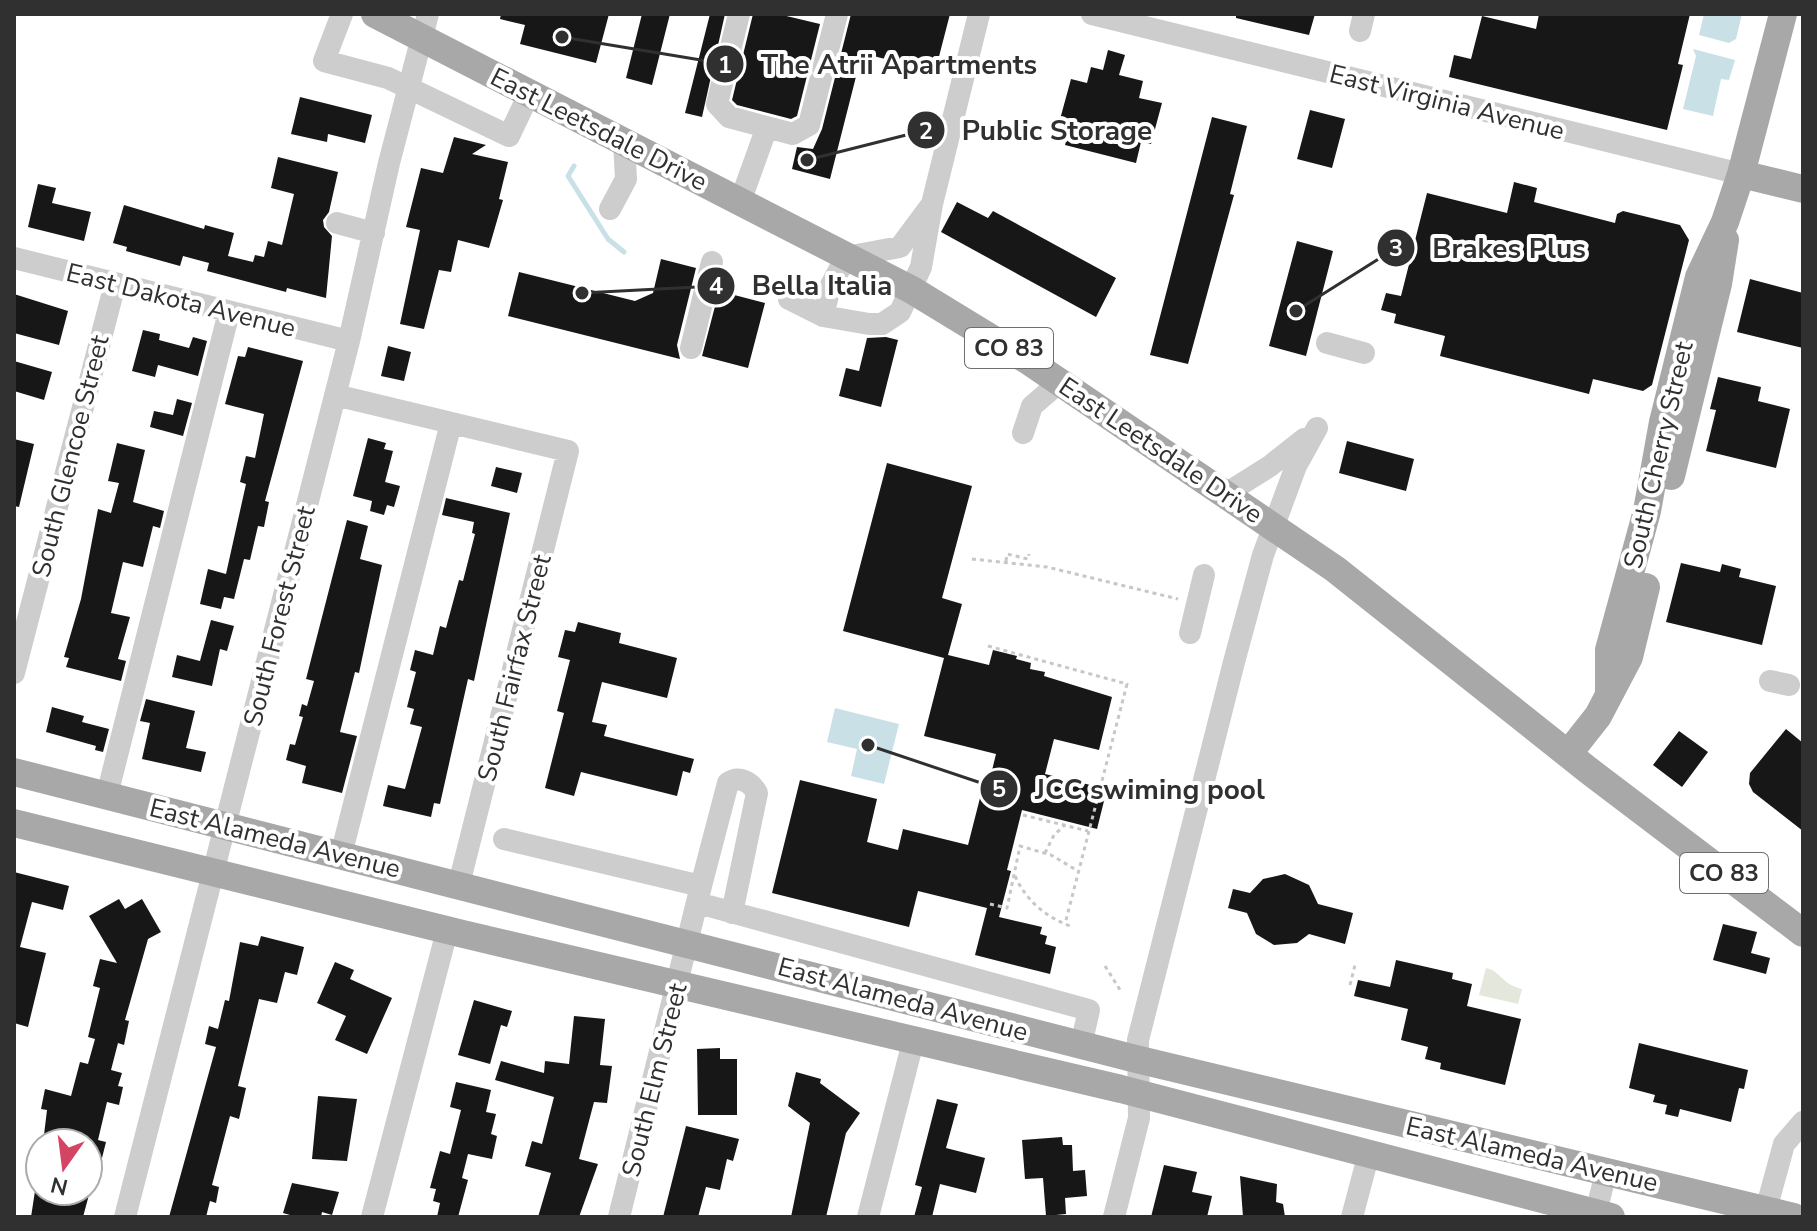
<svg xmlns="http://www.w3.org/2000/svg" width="1817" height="1231" font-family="'Nunito Sans',sans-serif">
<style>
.green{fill:#e4e8dc}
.water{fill:#cae0e7}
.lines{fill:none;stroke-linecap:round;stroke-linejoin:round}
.stream{stroke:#cae0e7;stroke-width:5}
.building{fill:#171717}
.path{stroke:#c7c7c7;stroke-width:3;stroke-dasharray:4 4;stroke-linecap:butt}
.minor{stroke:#cdcdcd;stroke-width:22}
.major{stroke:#a8a8a8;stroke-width:28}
.labels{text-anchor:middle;stroke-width:8;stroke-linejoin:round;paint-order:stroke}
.shield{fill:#fff;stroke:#6e6e6e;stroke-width:2}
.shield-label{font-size:24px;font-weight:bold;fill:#303030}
.street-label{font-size:26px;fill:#303030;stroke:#fff}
.leader{fill:none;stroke:#303030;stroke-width:3}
.callout-dot{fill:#303030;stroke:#fff;stroke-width:3}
.mark-label{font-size:24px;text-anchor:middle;font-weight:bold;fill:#fff}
.callout-label{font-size:28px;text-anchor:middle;font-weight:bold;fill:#303030;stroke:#fff;stroke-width:8;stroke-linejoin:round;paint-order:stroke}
</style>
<rect width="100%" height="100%" fill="#fff"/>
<path class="green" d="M1486 968C1501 971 1501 984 1522 989L1518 1004 1479 995Z"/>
<path class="water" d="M1704 14H1742L1736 39 1729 43 1699 35Z
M1693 49 1735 60 1729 80 1721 79 1713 116 1683 109 1696 56Z
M835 708 899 724 884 784 851 776 857 749 827 742Z"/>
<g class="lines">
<path class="stream" d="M574 166 568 176 608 239 624 252"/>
</g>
<path class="building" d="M501 14H609L596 63 520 44 525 25 500 19Z
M642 14H670L652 85 626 78Z
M710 14H725L702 117 685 113Z
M753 14H778L820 24 797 116 791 119 737 105 732 100Z
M851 14H950L935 72 862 53 830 179 792 169 797 147 813 149 822 129Z
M1236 14H1315L1309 35 1236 18Z
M1539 14H1690L1678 64 1683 65 1667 130 1449 77 1454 55 1471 59 1482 16 1536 29Z
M1108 50 1125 55 1119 75 1143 81 1139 98 1162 103 1151 144 1141 142 1136 163 1065 145 1070 125 1059 123 1071 79 1087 83 1091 67 1103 70Z
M300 97 372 115 365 143 328 134 327 142 291 134Z
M1310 110 1345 119 1332 168 1297 159Z
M1212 117 1247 126 1230 194 1234 195 1188 364 1150 355Z
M454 137 486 145 472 154 508 162 499 199 503 200 489 248 458 240 451 272 439 270 424 329 400 324 420 230 406 227 421 168 443 173Z
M278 157 338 172 329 212 323 220 324 227 332 236 326 298 287 288 286 292 207 271 209 263 183 256 180 266 126 251 127 247 113 243 124 205 204 229 205 225 234 233 228 256 253 262 255 255 264 257 268 241 282 245 294 194 271 188Z
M1514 182 1537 188 1534 202 1615 223 1617 214 1623 211 1680 225 1689 240 1652 385 1643 391 1593 379 1589 394 1440 356 1445 336 1394 323 1396 314 1381 310 1386 293 1401 296 1427 193 1507 213Z
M38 184 56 188 52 203 91 212 84 241 28 227Z
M957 202 988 218 993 211 1116 278 1096 317 941 232Z
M1297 241 1333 251 1306 356 1269 346Z
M661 259 696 268 677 345 680 359 508 316 519 272 635 301 653 293Z
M1750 279 1803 293V348L1737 332Z
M719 291 765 303 748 368 702 356Z
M14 294 68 311 59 345 14 333Z
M143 330 160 334 159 340 189 348 193 337 207 341 198 376 158 365 155 377 132 371Z
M886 337 898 340 881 407 839 396 846 368 859 371 867 338Z
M388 346 411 352 404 381 381 376Z
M248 347 303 361 265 501 269 502 264 527 258 526 250 560 244 559 234 599 224 597 221 609 200 604 208 569 226 574 246 484 240 482 246 456 255 458 264 414 225 404 238 356 245 357Z
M14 361 52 372 44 400 14 391Z
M1718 377 1761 387 1758 401 1790 409 1776 468 1706 451 1716 410 1710 409Z
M177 399 192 403 183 436 150 427 154 411 173 415Z
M368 438 386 443 384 449 393 451 385 482 400 486 394 507 387 505 384 515 370 511 372 501 353 496Z
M14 439 34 444 19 507 14 506Z
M1347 441 1414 459 1406 491 1339 473Z
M117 443 145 450 133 502 164 511 160 528 153 526 143 567 123 562 111 613 130 617 118 659 126 661 121 681 66 667 69 658 64 657 81 599 98 509 111 513 119 483 108 481Z
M887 463 972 486 942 598 962 604 948 655 989 665 993 650 1017 656 1016 659 1031 663 1030 669 1045 672 1044 676 1112 697 1099 750 1054 739 1045 774 1107 789 1097 829 1022 810 1007 870 1011 871 999 917 1042 927 1040 934 1047 936 1045 944 1056 947 1050 974 975 955 987 908 918 891 909 927 772 893 800 780 877 799 867 842 898 850 903 829 968 845 980 798 985 799 996 754 924 736 944 658 843 631Z
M496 467 522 473 517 493 491 486Z
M446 498 510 513 474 681 468 679 440 804 434 803 431 817 383 806 388 785 405 789 422 727 410 724 414 709 407 707 416 672 410 670 415 650 433 655 440 626 446 628 459 580 463 581 475 534 472 533 474 522 442 515Z
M347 520 368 526 360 559 382 565 359 673 355 672 340 732 357 736 342 793 302 783 306 766 286 760 290 744 295 745 303 717 299 716 302 704 307 706 314 681 306 679Z
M1681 563 1720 572 1722 564 1741 569 1739 577 1776 586 1762 645 1666 622Z
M211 620 234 626 227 651 220 649 212 686 172 677 177 655 200 661Z
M578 622 621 633 619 643 677 658 667 698 602 682 592 722 607 725 604 736 694 759 690 773 683 771 677 796 581 772 574 796 545 788 564 713 557 711 570 660 558 657 565 630 575 632Z
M146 699 195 711 186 748 206 752 201 772 142 759 150 723 140 721Z
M52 707 84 716 82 722 109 729 103 752 95 750 96 746 46 732Z
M1786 729 1803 743V831L1753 792 1749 784 1750 773Z
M1679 731 1708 752 1682 787 1653 765Z
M14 872 69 886 63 910 32 902 20 947 46 953 28 1027 14 1023Z
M1285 874 1309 885 1318 904 1353 913 1345 944 1309 934 1297 943 1274 945 1256 934 1247 913 1228 908 1233 889 1250 893 1263 879Z
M119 899 125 909 142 899 161 932 148 939 125 1020 129 1021 124 1045 118 1043 111 1070 122 1073 118 1086 123 1087 119 1105 107 1102 98 1140 106 1142 101 1162 88 1159V1143H43L47 1110 41 1109 45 1089 71 1096 80 1062 88 1064 95 1039 88 1037 100 988 93 986 100 959 117 963 89 916Z
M1723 924 1757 932 1751 953 1770 958 1766 974 1713 960Z
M261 936 304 947 297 975 285 972 277 1003 259 999 238 1086 246 1088 239 1119 230 1116 212 1185 219 1187 216 1203 210 1201 206 1217H169L216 1047 205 1044 209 1026 218 1029 225 1000 229 1001 240 942 258 946Z
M1396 960 1453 973 1452 979 1472 984 1467 1006 1521 1019 1505 1085 1440 1069 1441 1063 1425 1059 1428 1047 1401 1040 1408 1009 1354 996 1358 980 1390 987Z
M335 962 354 970 350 979 392 998 367 1054 335 1040 346 1016 317 1003Z
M474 1000 512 1011 507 1027 501 1025 490 1064 458 1055Z
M574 1016 605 1019 600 1065 612 1066 607 1103 594 1102 579 1159 598 1164 579 1217H538L551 1173 525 1166 532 1141 542 1144 554 1097 495 1080 501 1061 544 1073 545 1061 569 1064Z
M1639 1043 1748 1070 1744 1089 1739 1088 1731 1122 1680 1109 1678 1117 1665 1114 1667 1105 1653 1102 1655 1095 1629 1088Z
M720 1048V1059H737V1115H698L697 1049Z
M796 1072 821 1079 820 1083 860 1113 846 1133 826 1217H791L810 1123 788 1106Z
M456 1082 491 1090 486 1112 496 1114 491 1134 497 1136 492 1159 468 1154 462 1178 468 1180 458 1217H437L440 1203 433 1201 436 1189 430 1188 440 1151 450 1154 461 1110 450 1107Z
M318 1096 357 1099 347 1161 312 1159Z
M937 1099 958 1104 946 1148 985 1158 976 1193 940 1184 932 1217H914L922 1187 915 1185Z
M686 1126 739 1139 733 1161 727 1159 720 1190 706 1187 698 1217H663Z
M1062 1137 1063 1145H1072L1073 1171 1085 1170 1087 1196 1065 1198 1066 1214 1046 1216 1043 1178 1025 1179 1022 1140Z
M1164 1165 1197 1172 1192 1192 1212 1196 1207 1217H1151Z
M1240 1176 1277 1184 1276 1202 1283 1204 1285 1217H1243Z
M292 1183 339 1192 332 1215 322 1212 321 1217H297L283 1213Z
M35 1191H90L83 1217H31Z"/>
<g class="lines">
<path class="path" d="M972 559 1047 567 1178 599
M1006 561 1007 554 1028 559 1029 554
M988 646 1127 684 1065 924
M1023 815 1088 831
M1045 853 1054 835 1065 825
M1015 876C1027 902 1047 918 1073 927
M990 904 1007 908 1020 846 1051 855 1078 871
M1105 966 1122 993
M1350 985 1355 965"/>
<path class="minor" d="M342 14 324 61 388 78 509 136 529 94
M739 14 717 104 729 117 793 134 809 125 837 14
M1092 14 1741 174
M1360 31 1364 14
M740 202 767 127
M610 209 626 179 624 143
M337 223 374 233
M14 258 349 341
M789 299 823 316 869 324H882L900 312 921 267 932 204 979 14
M823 316 830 287 846 257 900 247 929 208
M1327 343 1364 353
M691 348 712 262
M335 395 568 451 459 884
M1023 433 1032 406 1060 382
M1227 493 1270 466 1304 439
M1190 633 1204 575
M14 673 115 284
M1770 681 1789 685
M107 795 229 312
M504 839 701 886 619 1217
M341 855 451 423
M701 886 728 783C739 775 751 782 757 793L732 913
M698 903 1089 1010 1081 1045
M125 1217 349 341 389 163 428 14
M372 1217 447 931
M868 1217 913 1042
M1114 1217 1139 1118 1138 1040 1234 662 1263 555 1296 466 1317 428
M1352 1217 1369 1153
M1595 1217 1606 1172
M1764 1217 1784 1144 1803 1122"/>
<path class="major" d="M375 14 912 290 1027 360 1335 569 1588 770 1803 933
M1741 174 1803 189
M1671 476 1718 284 1725 240
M1609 693V650L1647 511 1663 422 1699 277 1725 222 1741 174 1783 14
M1568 754 1598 716 1629 657 1646 587
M14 772 1136 1059 1794 1217
M14 823 463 934 1121 1089 1611 1217"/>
</g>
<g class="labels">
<g class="shield">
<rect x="965" y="328" width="88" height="40" rx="6"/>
<rect x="1680" y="853" width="88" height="40" rx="6"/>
</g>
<g class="shield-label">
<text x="1009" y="356">CO 83</text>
<text x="1724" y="881">CO 83</text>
</g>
<g class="street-label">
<text transform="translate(1447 102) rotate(14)" y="9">East Virginia Avenue</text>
<text transform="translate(599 129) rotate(27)" y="9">East Leetsdale Drive</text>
<text transform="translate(181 300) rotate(14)" y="9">East Dakota Avenue</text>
<text transform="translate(1161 450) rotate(34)" y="9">East Leetsdale Drive</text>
<text transform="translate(1658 455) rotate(-77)" y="9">South Cherry Street</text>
<text transform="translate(70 456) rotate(-76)" y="9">South Glencoe Street</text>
<text transform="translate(279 616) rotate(-76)" y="9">South Forest Street</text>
<text transform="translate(514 668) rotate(-76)" y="9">South Fairfax Street</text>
<text transform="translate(275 838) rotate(14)" y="9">East Alameda Avenue</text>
<text transform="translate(903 999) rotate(15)" y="9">East Alameda Avenue</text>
<text transform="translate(654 1080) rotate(-76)" y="9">South Elm Street</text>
<text transform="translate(1532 1154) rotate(13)" y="9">East Alameda Avenue</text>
</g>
</g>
<path class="leader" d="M562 37L725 64M807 160L926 130M1296 311L1396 248M582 293L716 286M868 745L999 789"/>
<g class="callout-dot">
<circle cx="562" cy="37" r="8"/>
<circle cx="807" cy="160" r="8"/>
<circle cx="1296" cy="311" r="8"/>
<circle cx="582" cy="293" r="8"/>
<circle cx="868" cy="745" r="8"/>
<circle cx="725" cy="64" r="20"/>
<circle cx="926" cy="130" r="20"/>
<circle cx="1396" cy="248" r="20"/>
<circle cx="716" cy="286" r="20"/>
<circle cx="999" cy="789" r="20"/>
</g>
<g class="mark-label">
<text x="725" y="73">1</text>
<text x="926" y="139">2</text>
<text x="1396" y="256">3</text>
<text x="716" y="294">4</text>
<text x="999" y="797">5</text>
</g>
<g class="callout-label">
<text x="899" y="74">The Atrii Apartments</text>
<text x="1057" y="140">Public Storage</text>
<text x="1509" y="258">Brakes Plus</text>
<text x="822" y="295">Bella Italia</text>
<text x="1150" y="799">JCC swiming pool</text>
</g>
<rect width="1817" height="1231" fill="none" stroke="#303030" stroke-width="32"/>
<g transform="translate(64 1167) rotate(194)"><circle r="38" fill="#ffffff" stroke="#acacac" stroke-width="2"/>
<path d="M0-6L14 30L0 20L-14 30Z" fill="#d44564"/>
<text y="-12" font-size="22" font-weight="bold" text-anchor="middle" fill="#303030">N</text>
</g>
</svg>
